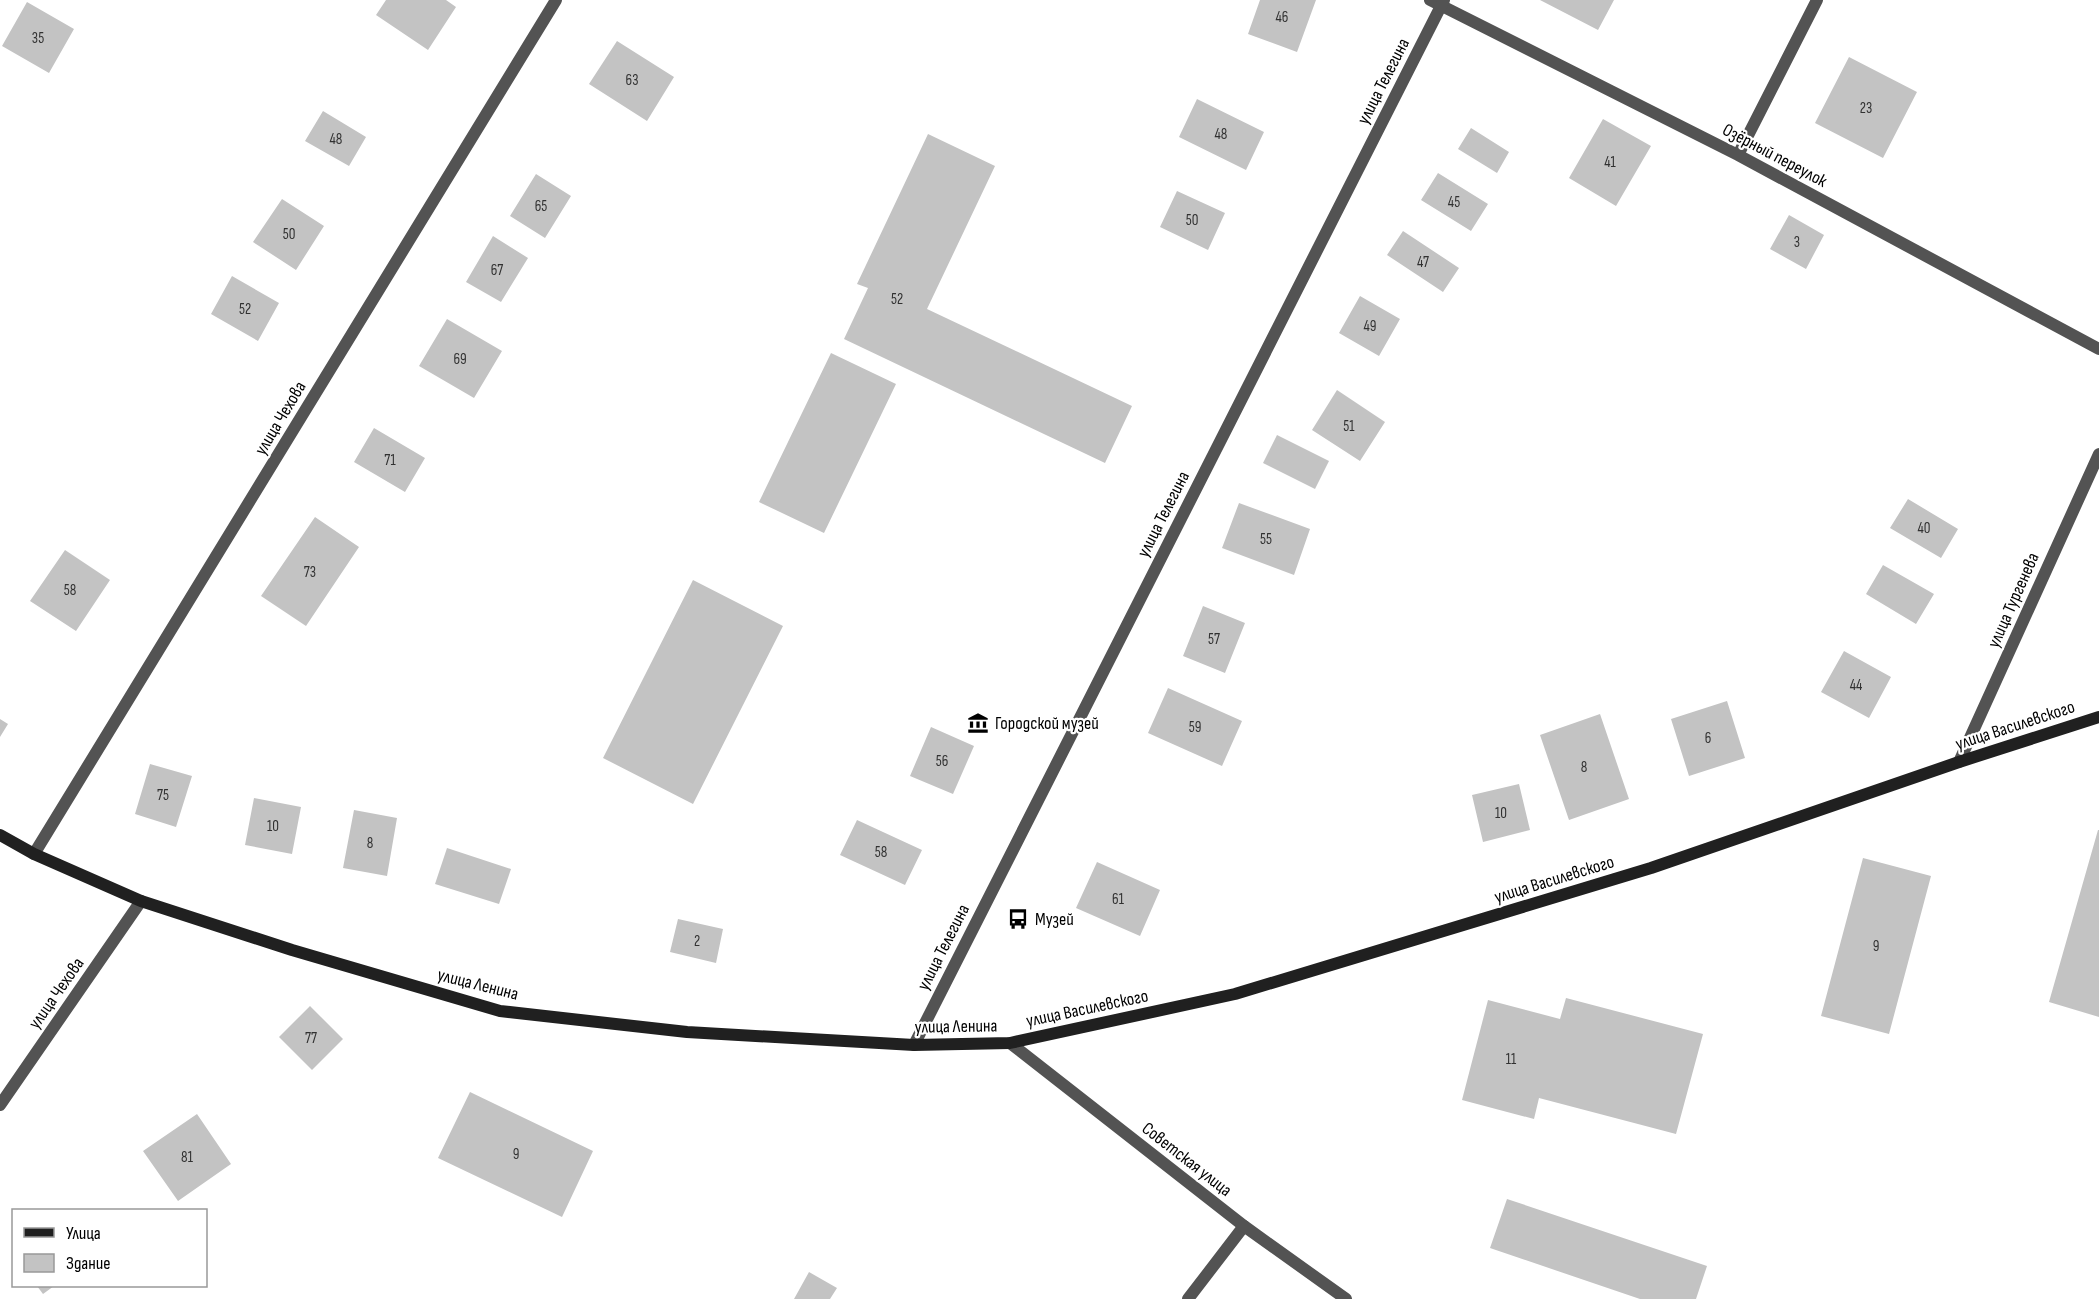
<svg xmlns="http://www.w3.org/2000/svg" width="2099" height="1299" font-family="'Sofia Sans Condensed',sans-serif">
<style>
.building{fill:#c3c3c3}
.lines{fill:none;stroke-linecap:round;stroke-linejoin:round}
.minor{stroke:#535353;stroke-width:12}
.tertiary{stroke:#535353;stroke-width:12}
.secondary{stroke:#202020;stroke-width:12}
.labels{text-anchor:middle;stroke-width:4.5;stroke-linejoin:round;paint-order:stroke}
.number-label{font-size:15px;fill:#313131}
.street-label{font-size:18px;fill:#000;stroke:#fff}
.poi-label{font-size:18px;fill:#000;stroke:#fff;text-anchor:start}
</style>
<rect width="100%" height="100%" fill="#fff"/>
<path class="building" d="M386 0H446L456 7 428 50 376 15Z
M1260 0H1316L1297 52 1248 34Z
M1540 0H1614L1598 30Z
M27 2 74 29 49 73 2 46Z
M617 41 674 77 647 121 589 84Z
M1849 57 1917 92 1883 158 1815 123Z
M1197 99 1264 132 1246 170 1179 137Z
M323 111 366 137 349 166 305 141Z
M1603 119 1651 146 1616 206 1569 178Z
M1471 128 1509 152 1497 173 1458 149Z
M928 134 995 166 927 309 1132 406 1105 463 844 339 868 288 857 284Z
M1438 173 1488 204 1471 231 1421 200Z
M536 174 571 196 545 238 510 216Z
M1177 191 1225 213 1208 250 1160 227Z
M282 199 324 226 296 270 253 242Z
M1789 215 1824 235 1806 269 1770 249Z
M1403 231 1459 268 1443 292 1387 255Z
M493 236 528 258 501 302 466 282Z
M232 276 279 303 258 341 211 314Z
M1360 296 1400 319 1379 356 1339 333Z
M447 319 502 351 474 398 419 366Z
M831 353 896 384 824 533 759 502Z
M1337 390 1385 422 1360 461 1312 430Z
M374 428 425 458 405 492 354 462Z
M1277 435 1329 461 1315 489 1263 463Z
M1908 499 1958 529 1941 558 1890 528Z
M1239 503 1310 529 1294 575 1222 548Z
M315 517 359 547 306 626 261 596Z
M65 550 110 580 76 631 30 601Z
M1883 565 1934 594 1916 624 1866 594Z
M693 580 783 626 693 804 603 758Z
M1203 606 1245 623 1225 673 1183 656Z
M1844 651 1891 677 1869 718 1821 692Z
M1168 688 1242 721 1222 766 1148 733Z
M1727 701 1745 758 1689 776 1671 719Z
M1600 714 1629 799 1569 820 1540 735Z
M0 719 8 724 0 737Z
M931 727 974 746 953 794 910 776Z
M150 764 192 776 176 827 135 814Z
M1519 784 1530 830 1483 842 1472 795Z
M254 798 301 807 292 854 245 845Z
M354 810 397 818 387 876 343 868Z
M857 820 922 850 905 885 840 855Z
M2098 830H2099V1017L2049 1002Z
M447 848 511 869 499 904 435 884Z
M1863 858 1931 876 1889 1034 1821 1016Z
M1097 862 1160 890 1140 936 1076 908Z
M678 919 723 929 716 963 670 952Z
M1566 998 1703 1034 1676 1134 1539 1098 1534 1119 1462 1100 1488 1000 1560 1019Z
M310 1006 343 1039 312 1070 279 1037Z
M470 1092 593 1151 562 1217 438 1158Z
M197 1114 231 1164 178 1201 143 1151Z
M1507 1199 1707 1266 1696 1299H1640L1490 1248Z
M809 1272 837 1288 830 1299H794Z
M37 1286H54L43 1294Z"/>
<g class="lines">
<path class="minor" d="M1430 0 1738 155 2099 349
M1738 155 1817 0
M1959 762 2099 454
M34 854 556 0
M0 1105 141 901
M1188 1299 1244 1226"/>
<path class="tertiary" d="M1010 1043 1244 1226 1346 1299
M914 1045 1444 0"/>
<path class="secondary" d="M0 835 34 854 141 901 292 950 500 1011 687 1032 914 1045 1010 1043 1235 994 1651 868 1959 762 2099 717"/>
</g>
<defs>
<g id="museum-bare" transform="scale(1.62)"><path d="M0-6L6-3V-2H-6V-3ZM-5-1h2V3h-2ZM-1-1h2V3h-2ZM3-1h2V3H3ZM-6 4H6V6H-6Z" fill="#000" stroke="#fff" stroke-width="2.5" paint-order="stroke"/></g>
<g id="bus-bare" transform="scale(1.62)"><path d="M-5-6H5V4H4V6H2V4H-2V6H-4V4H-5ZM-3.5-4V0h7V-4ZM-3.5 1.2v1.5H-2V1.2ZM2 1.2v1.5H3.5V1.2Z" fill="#000" stroke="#fff" stroke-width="2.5" paint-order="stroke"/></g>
</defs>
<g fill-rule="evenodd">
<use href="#museum-bare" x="978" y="723"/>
<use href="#bus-bare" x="1018" y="919"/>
</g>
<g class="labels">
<g class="number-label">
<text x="1282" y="22">46</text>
<text x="38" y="43">35</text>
<text x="632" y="85">63</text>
<text x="1866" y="113">23</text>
<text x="1221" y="139">48</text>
<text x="336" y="144">48</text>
<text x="1610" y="167">41</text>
<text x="1454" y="207">45</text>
<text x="541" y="211">65</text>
<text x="1192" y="225">50</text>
<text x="289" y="239">50</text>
<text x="1797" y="247">3</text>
<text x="1423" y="267">47</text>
<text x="497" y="275">67</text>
<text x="897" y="304">52</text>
<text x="245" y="314">52</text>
<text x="1370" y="331">49</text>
<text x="460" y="364">69</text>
<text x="1349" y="431">51</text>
<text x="390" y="465">71</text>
<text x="1924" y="533">40</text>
<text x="1266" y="544">55</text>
<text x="310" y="577">73</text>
<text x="70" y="595">58</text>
<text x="1214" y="644">57</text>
<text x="1856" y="690">44</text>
<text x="1195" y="732">59</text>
<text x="1708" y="743">6</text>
<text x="942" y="766">56</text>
<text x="1584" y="772">8</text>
<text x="163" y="800">75</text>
<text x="1501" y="818">10</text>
<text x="273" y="831">10</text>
<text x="370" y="848">8</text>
<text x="881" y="857">58</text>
<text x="1118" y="904">61</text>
<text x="697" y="946">2</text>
<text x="1876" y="951">9</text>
<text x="311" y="1043">77</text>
<text x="1511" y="1064">11</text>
<text x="516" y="1159">9</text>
<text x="187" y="1162">81</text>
</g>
<g class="street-label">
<text transform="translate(1383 81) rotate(-63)" y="6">улица Телегина</text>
<text transform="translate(1775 155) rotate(28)" y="6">Озёрный переулок</text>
<text transform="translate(280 418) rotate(-59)" y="6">улица Чехова</text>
<text transform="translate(1163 514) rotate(-63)" y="6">улица Телегина</text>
<text transform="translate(2013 600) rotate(-66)" y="6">улица Тургенева</text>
<text transform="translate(2015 725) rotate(-18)" y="6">улица Василевского</text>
<text transform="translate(1554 879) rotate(-17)" y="6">улица Василевского</text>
<text transform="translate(943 947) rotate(-63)" y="6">улица Телегина</text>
<text transform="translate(478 984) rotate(14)" y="6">улица Ленина</text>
<text transform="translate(56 993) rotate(-55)" y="6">улица Чехова</text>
<text transform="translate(1087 1008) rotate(-12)" y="6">улица Василевского</text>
<text transform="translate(956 1026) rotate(-1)" y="6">улица Ленина</text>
<text transform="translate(1187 1159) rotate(38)" y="6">Советская улица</text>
</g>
<g class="poi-label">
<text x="995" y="729">Городской музей</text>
<text x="1035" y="925">Музей</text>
</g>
</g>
<rect x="12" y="1209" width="195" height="78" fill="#ffffff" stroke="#999999" stroke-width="1.5"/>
<rect x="24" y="1228" width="30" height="9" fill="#202020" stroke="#999999" stroke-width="1.5"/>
<text x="66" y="1239" font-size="18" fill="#000000">Улица</text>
<rect x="24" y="1254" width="30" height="18" fill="#c3c3c3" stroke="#999999" stroke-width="1.5"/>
<text x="66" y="1269" font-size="18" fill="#000000">Здание</text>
</svg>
